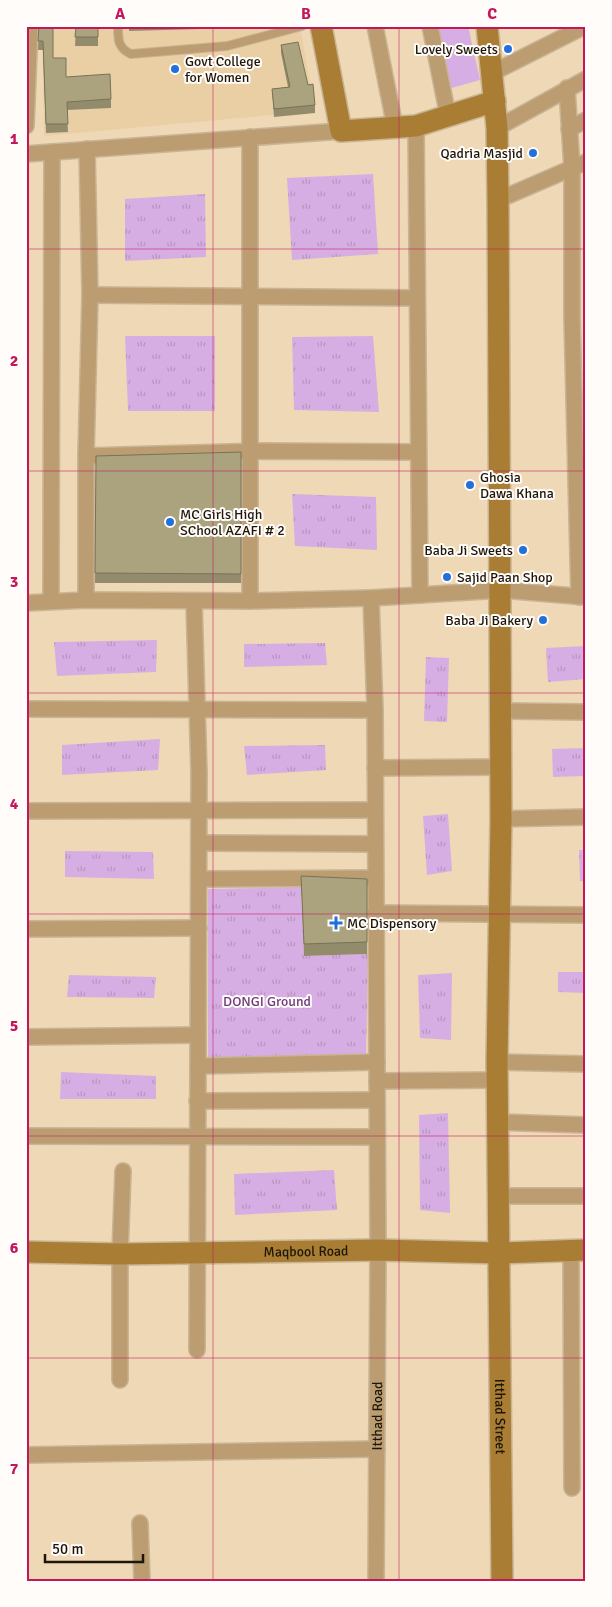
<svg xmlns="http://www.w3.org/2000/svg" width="612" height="1607" font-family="Signika,sans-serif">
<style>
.built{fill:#eacfa5}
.grass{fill:#d7aee3}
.park{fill:url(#park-tufts)}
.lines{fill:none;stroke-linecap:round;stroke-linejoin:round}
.lane-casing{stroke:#c9b596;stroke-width:10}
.street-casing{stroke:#c9b596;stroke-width:18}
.secondary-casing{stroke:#c9b596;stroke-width:24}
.lane{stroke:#bb9d71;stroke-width:8}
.street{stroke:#bb9d71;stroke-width:15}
.secondary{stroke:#a97e34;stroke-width:21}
.wall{fill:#938c6c}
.building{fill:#aba37e;stroke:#787258}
.grid{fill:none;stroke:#c2185b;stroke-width:1;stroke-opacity:0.55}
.poi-dot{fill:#2370db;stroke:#fffcf9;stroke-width:2}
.labels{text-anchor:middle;stroke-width:4;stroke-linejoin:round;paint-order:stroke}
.poi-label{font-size:14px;fill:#1e1609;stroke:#fffcf9;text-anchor:start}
.park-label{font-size:14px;fill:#6f397f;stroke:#fffcf9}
.street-label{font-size:14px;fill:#1e1609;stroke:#fffcf9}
.neatline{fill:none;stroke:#c2185b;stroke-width:2}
.grid-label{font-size:16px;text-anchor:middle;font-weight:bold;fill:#c2185b}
</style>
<defs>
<pattern id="park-tufts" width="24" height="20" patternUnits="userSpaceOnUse" patternTransform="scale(1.25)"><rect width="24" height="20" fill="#d7aee3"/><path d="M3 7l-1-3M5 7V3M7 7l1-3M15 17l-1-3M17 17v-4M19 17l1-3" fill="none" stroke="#b895c1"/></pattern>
</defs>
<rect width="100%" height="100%" fill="#efd8b5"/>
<path class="built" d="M42 26H300L315 111 44 136Z"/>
<path class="grass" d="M435 26H468L480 80 448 89Z"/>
<path class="park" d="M373 174 378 254 292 260 287 178Z
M205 194 206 257 125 261V199Z
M125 336H215V411H128Z
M373 336 379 412 294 410 292 337Z
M292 494 376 497 377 550 295 546Z
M157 640 156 672 57 676 54 642Z
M325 643 327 665 244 667V644Z
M586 646V679L548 682 546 648Z
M426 657 449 658 447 722 424 721Z
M160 739 158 770 62 775V745Z
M325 745 326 770 247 775 244 746Z
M586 748V776L553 777 552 749Z
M448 814 452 871 427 875 423 816Z
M579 850H586V881H580Z
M65 851 153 852 154 879 65 877Z
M301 887 304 956 368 954 366 1059 208 1062V889Z
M558 972H586V993L558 992Z
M452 973 451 1040 420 1038 418 975Z
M69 975 156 977 154 998 67 997Z
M61 1072 156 1076V1099H60Z
M448 1113 450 1213 420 1210 419 1115Z
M334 1170 337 1210 235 1215 234 1174Z"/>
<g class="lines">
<g class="lane-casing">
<path id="lane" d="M118 26C118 40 118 48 131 54L227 46 302 26"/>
</g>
<g class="street-casing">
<g id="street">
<path d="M375 26 395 127"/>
<path d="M430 26 448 116"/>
<path d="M492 73 585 26"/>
<path d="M567 88 572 169V317L579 597"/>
<path d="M26 126 30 26"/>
<path d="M416 126 420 595"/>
<path d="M497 128 586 79"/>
<path d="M569 129 586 120"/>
<path d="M26 154 341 131"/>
<path d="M498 200 586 162"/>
<path d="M90 295 417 298"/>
<path d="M86 456 263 451 418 452"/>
<path d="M51 600 52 152"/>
<path d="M86 600V456L90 295 87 149"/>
<path d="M194 601 199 773 197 1350"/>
<path d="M250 601V137"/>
<path d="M26 603 86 600 250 601 371 598"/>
<path d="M26 709 375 710"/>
<path d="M501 711 586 712"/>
<path d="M375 768 500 767"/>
<path d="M26 811 375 810"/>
<path d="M501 819 586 817"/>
<path d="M199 843 375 844"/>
<path d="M199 879 375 878"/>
<path d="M375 913 586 915"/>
<path d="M26 929 199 928"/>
<path d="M26 1037 197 1035"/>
<path d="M497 1062 586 1064"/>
<path d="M198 1066 377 1062"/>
<path d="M377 1081 497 1080"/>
<path d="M197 1101 377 1100"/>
<path d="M497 1122 586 1125"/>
<path d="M26 1136 377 1137"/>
<path d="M498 1196H586"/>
<path d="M571 1249 572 1488"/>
<path d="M120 1380V1254L123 1171"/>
<path d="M26 1455 377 1449"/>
<path d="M140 1523 142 1581"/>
<path id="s1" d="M376 1581 378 1250 375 710 371 598 501 590 586 597"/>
</g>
</g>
<g class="secondary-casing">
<g id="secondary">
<path d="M321 26 341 131 416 126 495 101"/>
<path id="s2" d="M487 26 497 128 498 200 501 819 497 1062 502 1581"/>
<path id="s3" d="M26 1252 120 1254 378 1250 498 1253 586 1250"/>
</g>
</g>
<use href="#lane" class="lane"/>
<use href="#street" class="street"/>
<use href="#secondary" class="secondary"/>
</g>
<path class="wall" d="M39 26 53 58 66 77 111 99V108L67 110 68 132 46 133 43 50H38Z
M76 26H98V46H75Z
M129 26H237V28L129 31Z
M281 45 308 85 315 105V113L274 117 272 89 288 87 281 53Z
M241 452V583H95L96 456Z
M301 876 367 879V954L304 956Z"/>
<path class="building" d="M39 26H53V58H66V77L110 74 111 99 67 102 68 124H46L43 41H38Z
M76 26H98V37H75Z
M298 42 308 85 313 84 315 105 274 109 272 89 290 87 281 45Z
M241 452V574L95 573 96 456Z
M301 876 367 879V942L304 944Z"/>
<path class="grid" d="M213 26V1581M399 26V1581M26 249H586M26 471H586M26 693H586M26 914H586M26 1136H586M26 1358H586"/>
<g class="poi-dot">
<circle cx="508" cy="49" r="5"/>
<circle cx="175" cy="69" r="5"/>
<circle cx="533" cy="153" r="5"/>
<circle cx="470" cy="485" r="5"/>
<circle cx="170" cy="522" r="5"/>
<circle cx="523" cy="550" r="5"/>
<circle cx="447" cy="577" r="5"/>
<circle cx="543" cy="620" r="5"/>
<path d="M333.5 915.5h5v5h5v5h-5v5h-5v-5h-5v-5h5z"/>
</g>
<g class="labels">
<g class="poi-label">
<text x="498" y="54" text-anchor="end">Lovely Sweets</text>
<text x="185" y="66">Govt College<tspan x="185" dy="16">for Women</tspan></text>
<text x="523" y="158" text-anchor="end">Qadria Masjid</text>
<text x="480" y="482">Ghosia<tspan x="480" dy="16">Dawa Khana</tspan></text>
<text x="180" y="519">MC Girls High<tspan x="180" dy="16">SChool AZAFI # 2</tspan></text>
<text x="513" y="555" text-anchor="end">Baba Ji Sweets</text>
<text x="457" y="582">Sajid Paan Shop</text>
<text x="533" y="625" text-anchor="end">Baba Ji Bakery</text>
<text x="347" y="928">MC Dispensory</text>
</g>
<g class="park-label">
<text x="267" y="1006">DONGI Ground</text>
</g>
<g class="street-label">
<text dy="5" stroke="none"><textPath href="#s3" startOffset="280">Maqbool Road</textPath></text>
<text dy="5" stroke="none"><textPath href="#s1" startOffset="165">Itthad Road</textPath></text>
<text dy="5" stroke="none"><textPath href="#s2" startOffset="1391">Itthad Street</textPath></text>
</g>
</g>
<rect width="612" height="1607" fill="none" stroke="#fffcf9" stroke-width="55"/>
<path d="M45 1554v8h98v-8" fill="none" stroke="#1e1609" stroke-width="2.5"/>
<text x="52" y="1554" font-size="15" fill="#1e1609" stroke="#fffcf9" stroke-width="4" paint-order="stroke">50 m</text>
<rect x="28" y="28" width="556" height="1552" class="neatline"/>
<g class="grid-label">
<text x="120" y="19">A</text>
<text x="306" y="19">B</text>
<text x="492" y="19">C</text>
<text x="14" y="144">1</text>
<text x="14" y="366">2</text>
<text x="14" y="587">3</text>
<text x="14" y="809">4</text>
<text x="14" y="1031">5</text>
<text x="14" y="1253">6</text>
<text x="14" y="1474">7</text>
</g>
</svg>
